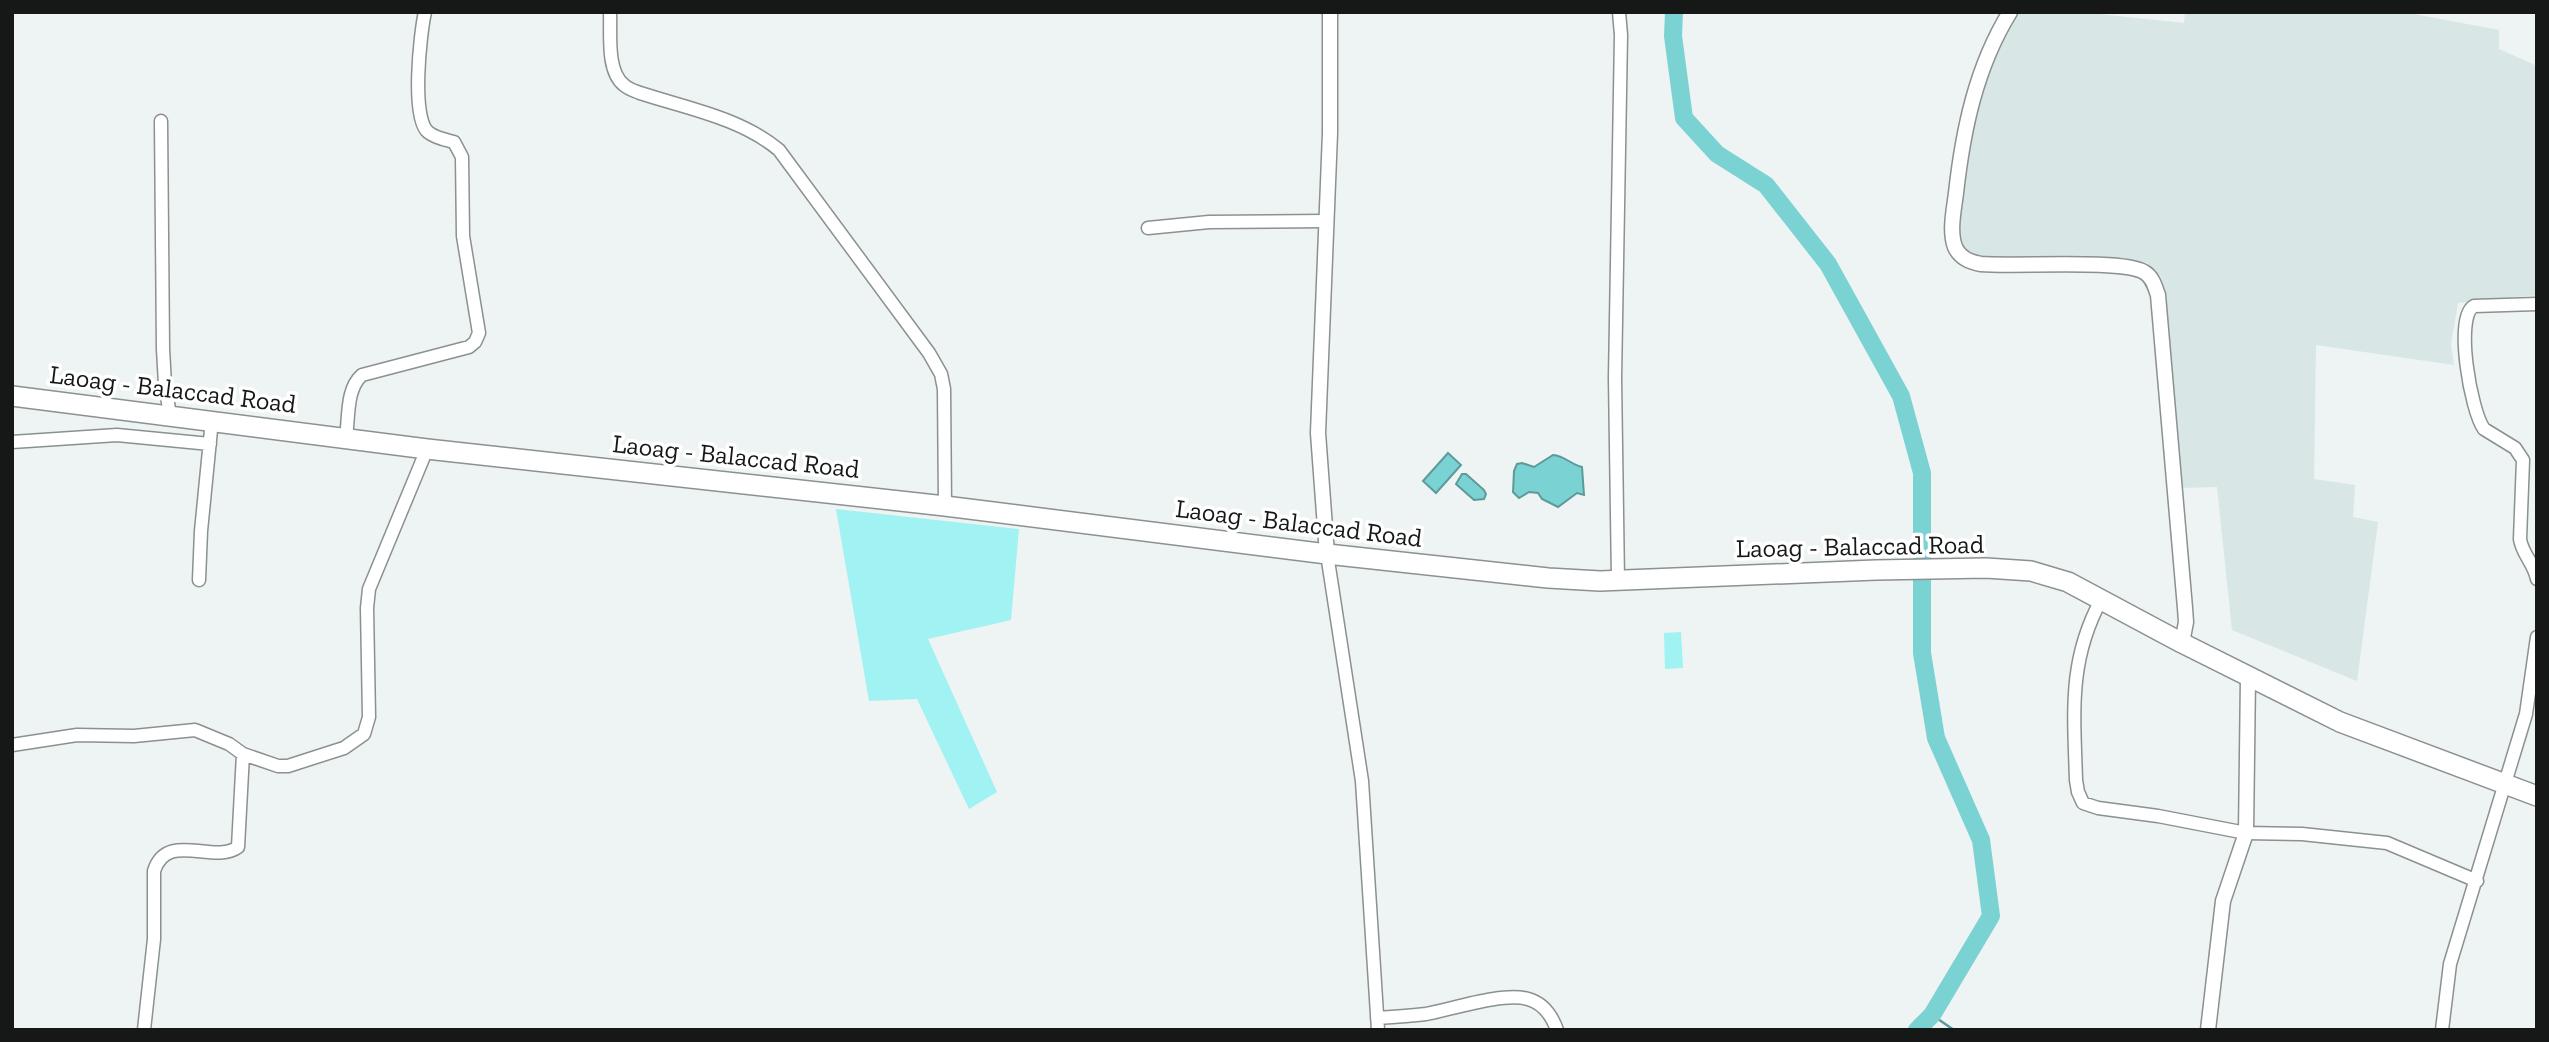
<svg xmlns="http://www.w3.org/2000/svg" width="2549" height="1042" font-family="'Zilla Slab',serif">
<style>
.built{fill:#d8e6e6}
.green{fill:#a0f2f3}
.water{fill:#7bd2d3;stroke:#5d9a9b;stroke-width:2}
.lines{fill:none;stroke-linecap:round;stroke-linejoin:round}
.stream{stroke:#5d9a9b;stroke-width:2.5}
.river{stroke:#7bd2d3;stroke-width:18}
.minor-casing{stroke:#8b9090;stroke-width:15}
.tertiary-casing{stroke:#8b9090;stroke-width:17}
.primary-casing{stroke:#8b9090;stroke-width:22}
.minor{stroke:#fff;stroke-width:12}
.tertiary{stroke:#fff;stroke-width:14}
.primary{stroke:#fff;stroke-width:19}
.labels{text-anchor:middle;stroke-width:7;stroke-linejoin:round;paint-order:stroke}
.street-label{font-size:26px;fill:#161717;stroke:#fff}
</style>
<rect width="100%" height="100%" fill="#eef3f3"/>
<path class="built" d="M2018 12H2080L2184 23 2185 12H2403L2499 30V49L2537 66V295L2458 303 2451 344 2454 365 2316 345 2314 479 2355 485 2353 517 2378 522 2357 681 2232 630 2217 487 2180 488 2166 293 2160 275 2146 262 1978 259 1965 253 1958 236 1966 160 1991 61Z"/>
<path class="green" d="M836 509 1019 529 1011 620 928 639 997 792 969 809 917 699 869 701Z
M1681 632 1683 668 1665 669 1664 633Z"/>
<path class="water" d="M1448 453 1461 465 1436 493 1423 481Z
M1553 455C1565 456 1570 464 1582 467L1584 495 1577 493 1558 507 1542 499 1538 493 1529 492 1519 498 1513 492 1514 471 1517 464 1522 463 1534 467Z
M1462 474H1466L1484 490 1486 494 1484 499 1474 500 1456 484Z"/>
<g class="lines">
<path class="stream" d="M1932 1015 1954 1030"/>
<path class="river" d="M1674 12 1673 36 1684 118 1717 154 1766 185 1828 264 1901 396 1922 473V653L1936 738 1981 840 1991 916 1932 1015 1917 1030"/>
<g class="minor-casing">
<path id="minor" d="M610 12C611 33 606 71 624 85 628 89 635 91 640 93 686 108 741 118 779 150L929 353 941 374 944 389 945 506
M161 121 163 349 165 384 170 415
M1148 228 1209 222 1327 221
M2537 304 2474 306C2454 317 2471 412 2484 429L2515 448 2523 460 2520 539C2522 554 2534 563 2537 579
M346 437C349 417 346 389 362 375L469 347 475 342 479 333 463 236 462 157 454 142C446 140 435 138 428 132 411 118 420 34 425 12
M12 442 117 435 210 444
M1327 554 1362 781 1378 1030
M199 580 201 531 212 420
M1618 581 1615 378 1621 35 1619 12
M2101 600C2068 661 2074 713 2076 780L2078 792 2083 803 2098 808 2158 816 2246 833 2302 834 2387 843 2477 881
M12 745 77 735 134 736 195 730 229 744 243 754 278 766H288L344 748 364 734 369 717 367 608 369 589 427 449
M1377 1018C1393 1017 1409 1016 1426 1014 1453 1009 1503 992 1528 999 1543 1003 1552 1016 1557 1030
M144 1030 154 939V871C167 830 214 865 238 847L243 754
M2442 1030 2450 964 2526 714 2537 637"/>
</g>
<g class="tertiary-casing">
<path id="tertiary" d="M2010 12C1976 67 1963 130 1956 193 1954 210 1949 231 1955 247 1960 258 1969 262 1981 264 2014 267 2122 259 2144 272 2153 277 2155 287 2158 295L2185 608 2186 622 2182 643
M1327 554 1318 433 1330 133V12
M2208 1030 2223 901 2246 833 2248 677"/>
</g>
<g class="primary-casing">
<path id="primary" d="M12 396 427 449 945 506 1327 554 1548 578 1600 581 1876 570 1986 568 2031 571 2068 582 2182 643 2340 722 2537 796"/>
</g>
<use href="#minor" class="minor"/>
<use href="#tertiary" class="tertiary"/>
<use href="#primary" class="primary"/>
</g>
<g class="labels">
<g class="street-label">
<text transform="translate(173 389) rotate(7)" y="9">Laoag - Balaccad Road</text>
<text transform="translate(736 456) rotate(6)" y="9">Laoag - Balaccad Road</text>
<text transform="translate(1299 523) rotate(7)" y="9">Laoag - Balaccad Road</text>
<text transform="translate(1860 546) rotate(-1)" y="9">Laoag - Balaccad Road</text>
</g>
</g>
<rect width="2549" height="1042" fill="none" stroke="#161717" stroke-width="28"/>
</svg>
